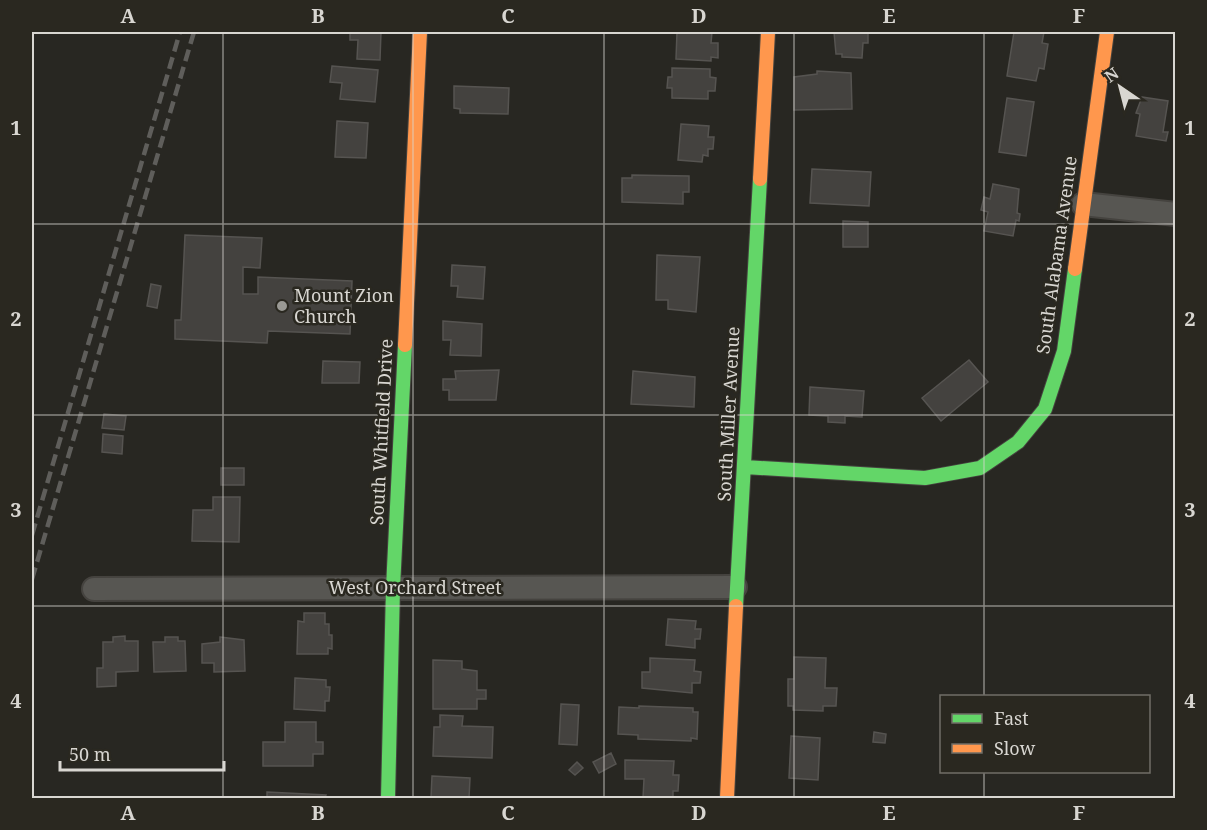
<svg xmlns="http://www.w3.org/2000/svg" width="1207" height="830" font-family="'Noto Serif',serif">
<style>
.building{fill:#44423f;stroke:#565451;stroke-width:1.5}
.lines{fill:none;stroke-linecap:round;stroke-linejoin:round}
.street-casing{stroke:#45433f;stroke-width:26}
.fast-casing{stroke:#45433f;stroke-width:16}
.slow-casing{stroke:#45433f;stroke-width:16}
.street{stroke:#575652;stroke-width:22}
.fast{stroke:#63d668;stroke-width:14}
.slow{stroke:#ff974d;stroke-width:14}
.rail{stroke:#5f5e5b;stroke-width:4.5;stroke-dasharray:12 6;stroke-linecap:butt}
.grid{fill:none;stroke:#d8d6d1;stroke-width:1.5;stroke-opacity:0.55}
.poi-dot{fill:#9a9994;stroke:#2a2820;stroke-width:2}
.labels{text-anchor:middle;stroke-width:5;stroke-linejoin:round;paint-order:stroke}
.street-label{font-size:18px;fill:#d8d6d1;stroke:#2a2820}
.poi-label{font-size:18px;fill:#d8d6d1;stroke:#2a2820;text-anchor:start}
.neatline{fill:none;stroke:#d8d6d1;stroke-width:2}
.grid-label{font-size:20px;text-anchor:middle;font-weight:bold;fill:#d8d6d1}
</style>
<rect width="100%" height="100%" fill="#282722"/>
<path class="building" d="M350 32H381L380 60 357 59 358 40H350Z
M677 32H712L711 43H718V58L711 57V61L676 59Z
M834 32H868V43H863L862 58 842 57V54H836Z
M1014 32H1044L1042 43 1048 44 1044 69 1039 68 1036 81 1007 76Z
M332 66 378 70 375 102 340 99 342 83 330 82Z
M672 68 710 69V77L716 78 715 91H708V99L672 98V88H667L668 77H672Z
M817 71 851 73 852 109 794 110V77L817 74Z
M454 86 509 88 508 114 460 113V109L454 108Z
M1142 97 1168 101 1163 132H1168L1166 141 1136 136 1140 114 1136 113Z
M1007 98 1034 102 1026 156 999 152Z
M337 121 368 123 366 158 335 157Z
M681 124 709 126 708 137H714L713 149H708V156L703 155 702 162 678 160Z
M812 169 871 172 869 206 810 203Z
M632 175 689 176V192H683V204L622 202V178H632Z
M993 184 1019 189 1017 213 1020 214 1019 221 1016 220 1013 236 984 231 988 212 981 210 984 197 990 199Z
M843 221 868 222V247H843Z
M185 235 262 238 260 268 243 267V294H258V277L352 281 350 334 268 331 267 343 175 339V320H181Z
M657 255 700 257 696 312 668 309V300H656Z
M452 265 485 267 483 299 457 297 458 286H451Z
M151 284 161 286 157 308 147 306Z
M443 321 482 324 481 356 450 355 451 340H443Z
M969 360 988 382 941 421 922 398Z
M323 361 360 362 359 383H322Z
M499 370 496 400H449V390H443V379H456L455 371Z
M633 371 695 377 694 407 631 404Z
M810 387 864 391 862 417 845 416V423L828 422V416L809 415Z
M104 414 126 416 124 430 102 428Z
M103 434 123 436 122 454 102 452Z
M221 468H244V485H221Z
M213 497H240L239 542 192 541 193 510H213Z
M304 613H325V624H329V635H332V649L328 648V654H297L298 621 304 622Z
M668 619 696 621 695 629H701L700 639H695V648L666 645Z
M125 636V641H138V671L116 672V686L97 687V668H103V642H113V637Z
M165 637H178V641H185L186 671 154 672 153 642H165Z
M220 637 244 640 245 671 214 672V663H202V644L220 642Z
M794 657 826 658 825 688H837L836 706H823V711L793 710V706H788V679H794Z
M650 658 695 660 694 671 701 672 700 683H692V693L642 688V672H650Z
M433 660 462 661V669L477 671V690H486V699H477V709H433Z
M295 678 326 680V687H330L329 701H325V711L294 709Z
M561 704 579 705 577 745 559 744Z
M639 706 693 708V712H698L697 739 691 738V741L638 739V735L618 734 619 707 639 708Z
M440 715 463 716 462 726 493 727 492 758 433 756 434 727H440Z
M285 722H316V742H323V754H313V766H263V742H285Z
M874 732 886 734 885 743 873 742Z
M791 736 820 738 818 780 789 778Z
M611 753 616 764 599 773 593 762Z
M625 760 674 761 673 775H679L678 791H673V798H643L644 779H625Z
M577 762 583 768 575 775 569 770Z
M432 776 470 778 469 798H431Z
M267 792 326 795 325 798H267Z"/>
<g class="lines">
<g class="street-casing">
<path id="street" d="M1083 204 1176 214
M94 589 735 587"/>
</g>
<g class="fast-casing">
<path id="fast" d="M745 467 925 478 980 468 1018 442 1045 409 1064 351 1075 269
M736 606 760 179
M388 798 393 588 405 345"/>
</g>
<g class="slow-casing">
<path id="slow" d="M760 179 768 32
M1075 269 1107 32
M405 345 420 32
M727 798 736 606"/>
</g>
<use href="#street" class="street"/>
<use href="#fast" class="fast"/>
<use href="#slow" class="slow"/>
<path class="rail" d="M32 535 180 32
M32 579 194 32"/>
</g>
<path class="grid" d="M223 32V798M413 32V798M604 32V798M794 32V798M984 32V696M32 224H1176M32 415H1176M32 606H1176M984 772V798"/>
<circle class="poi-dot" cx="282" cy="306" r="6"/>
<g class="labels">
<g class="street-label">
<text transform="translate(1057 255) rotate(-82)" y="6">South Alabama Avenue</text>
<text transform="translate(729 414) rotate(-87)" y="6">South Miller Avenue</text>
<text transform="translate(382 432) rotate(-87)" y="6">South Whitfield Drive</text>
<text x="415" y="594">West Orchard Street</text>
</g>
<g class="poi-label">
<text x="294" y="302">Mount Zion<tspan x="294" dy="21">Church</tspan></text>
</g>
</g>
<rect width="1207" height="830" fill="none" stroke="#2a2820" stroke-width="66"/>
<rect x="940" y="695" width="210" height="78" fill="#2a2820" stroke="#706e67" stroke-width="1.5"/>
<rect x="952" y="714" width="30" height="9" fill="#63d668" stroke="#706e67" stroke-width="1.5"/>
<text x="994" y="725" font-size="18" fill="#d8d6d1">Fast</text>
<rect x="952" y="744" width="30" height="9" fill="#ff974d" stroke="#706e67" stroke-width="1.5"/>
<text x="994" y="755" font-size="18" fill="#d8d6d1">Slow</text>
<g transform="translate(1120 87) rotate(325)" stroke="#2a2820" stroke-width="4.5" paint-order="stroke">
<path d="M0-4.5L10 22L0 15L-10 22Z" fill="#d8d6d1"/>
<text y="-9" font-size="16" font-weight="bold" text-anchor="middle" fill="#d8d6d1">N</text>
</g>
<path d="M60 761v9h164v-9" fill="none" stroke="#d8d6d1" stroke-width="3"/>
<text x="69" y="761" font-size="18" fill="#d8d6d1" stroke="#2a2820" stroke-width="4.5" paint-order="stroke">50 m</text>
<rect x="33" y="33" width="1141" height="764" class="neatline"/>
<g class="grid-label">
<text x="128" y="23">A</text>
<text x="318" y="23">B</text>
<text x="508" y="23">C</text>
<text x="699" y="23">D</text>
<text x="889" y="23">E</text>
<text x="1079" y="23">F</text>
<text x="16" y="135">1</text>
<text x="1190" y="135">1</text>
<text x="16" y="326">2</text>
<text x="1190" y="326">2</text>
<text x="16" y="517">3</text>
<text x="1190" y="517">3</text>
<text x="16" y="708">4</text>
<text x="1190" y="708">4</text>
<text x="128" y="820">A</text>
<text x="318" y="820">B</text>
<text x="508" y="820">C</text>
<text x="699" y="820">D</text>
<text x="889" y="820">E</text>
<text x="1079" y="820">F</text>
</g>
</svg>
